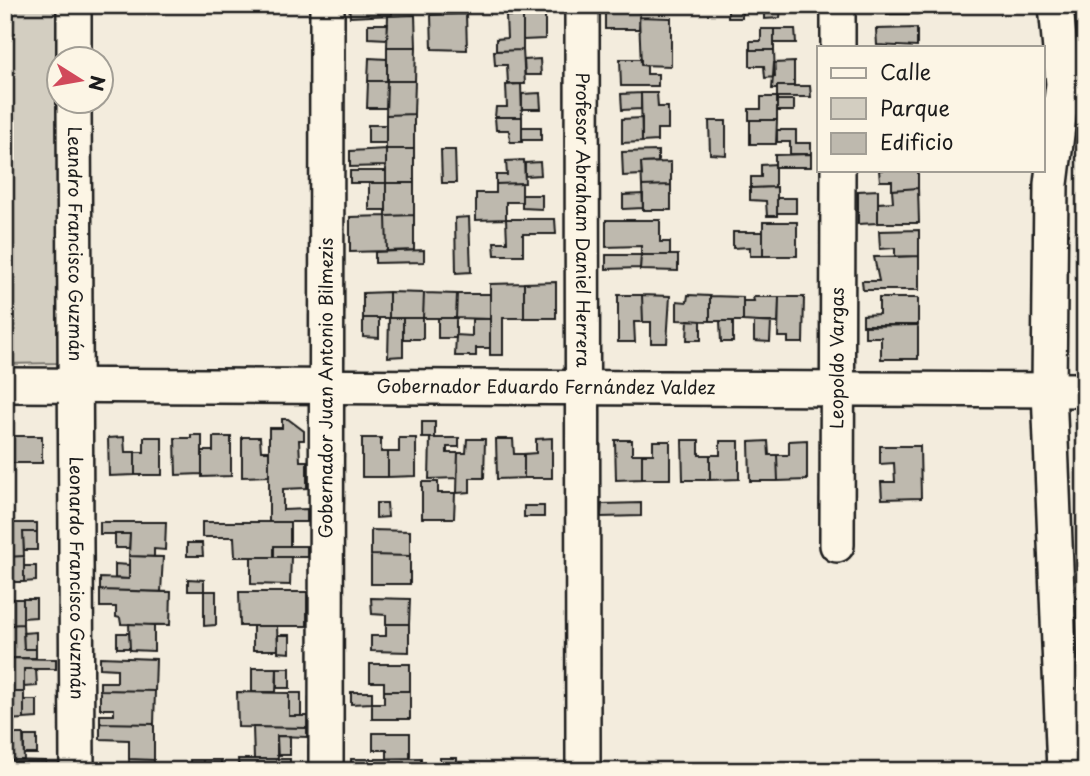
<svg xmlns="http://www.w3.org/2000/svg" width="1090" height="776" font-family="'Playpen Sans',sans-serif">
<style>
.green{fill:#d3cec1;stroke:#78756e;stroke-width:2}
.building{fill:#beb9ae;stroke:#1c1c1c;stroke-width:2}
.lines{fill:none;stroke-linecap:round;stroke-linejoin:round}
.minor-casing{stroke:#1c1c1c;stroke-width:38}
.minor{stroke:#fcf5e5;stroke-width:33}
.labels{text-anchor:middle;stroke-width:5;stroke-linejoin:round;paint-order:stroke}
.street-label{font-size:18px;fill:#1c1c1c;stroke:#fcf5e5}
</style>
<rect width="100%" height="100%" fill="#f3ecdd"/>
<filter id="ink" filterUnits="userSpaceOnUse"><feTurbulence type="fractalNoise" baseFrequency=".0143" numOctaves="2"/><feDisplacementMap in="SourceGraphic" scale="14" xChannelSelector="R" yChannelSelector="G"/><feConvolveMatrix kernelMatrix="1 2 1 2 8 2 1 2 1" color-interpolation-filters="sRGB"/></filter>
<g filter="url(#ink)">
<path class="green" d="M5 5H56L60 363 5 364Z"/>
<path class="building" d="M349 5H392V15L350 17Z
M605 5H640L639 29H605Z
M728 5H742V18H728Z
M764 5H799L781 6 780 18 764 19Z
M877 5H917V14H877Z
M466 14 467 50 432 49 431 15Z
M415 15 416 47H387L388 16Z
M506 16H523V50L496 51V39L507 38Z
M523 16H545V39L523 40Z
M639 17 671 18V66L641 65Z
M368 24H388L387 39 368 38Z
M917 28V47L877 45 876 29Z
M761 29H774V50H750V41H761Z
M774 29H795L796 43H774Z
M387 47H416L415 81H387Z
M523 50 525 84H508L507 65H495L494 51Z
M750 50H774L775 77 765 78 764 66H750Z
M369 58 387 59V81H368Z
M540 59 541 75H525L524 60Z
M620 59H641V65L647 66V74H658V86H621Z
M794 62V86H777V89H772L774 63Z
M368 81H387L386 108H367Z
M387 81H415L414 114 386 115Z
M521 84 522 117H495L496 107H507L506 85Z
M777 86H810L811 97H777Z
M540 93 541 109H522V94Z
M641 93H657L658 107H668V129H657V141L642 142Z
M641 93V109L622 110 621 94Z
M761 97H777V120H749V109H761Z
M777 100H794V111H777Z
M414 114V149H386V115Z
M495 117H522V142H510L509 130H496Z
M642 118V142L622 143V119Z
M750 120H777L776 144H750Z
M709 121H726V155L710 154Z
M368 125H386V143H368Z
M522 127H541V140H522Z
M777 130H796V143H811V154H790V142H777Z
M386 149V166L350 167V151Z
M386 149H414V183H386Z
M441 150H455L456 183H442Z
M658 151V162L641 163 642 175 623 176 622 152Z
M811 154V167H775V155Z
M524 160 525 183 496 184V175H507L506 161Z
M540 162 541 175 525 176V163Z
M671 162V185L642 186 641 163Z
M775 164V187L751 188V177H761V165Z
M879 170H918V188L892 190V181H880Z
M350 171H386V183H350Z
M369 183H386V210H369Z
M386 183H414V215L386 216Z
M522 183V202H506V219L476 220V193H496V184Z
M671 185V210H643L642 186Z
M777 187V216H767L766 201 750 200V188Z
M918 188 919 223H878V203L893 202 892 190Z
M878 190V223L858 224V191Z
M643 194V208L623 209V195Z
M522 195H542V209L522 208Z
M777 198H796V213H777Z
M414 215V250L387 251 386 216Z
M386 216 387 251 350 252V217Z
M469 217 471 272 456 273 455 218Z
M506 219H555L556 234H523V255H495L494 242H507Z
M606 220H660V242H670V255H641V246L606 247Z
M763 222H797V256H763Z
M919 230V256L895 257V248L880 249 879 231Z
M733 232H763V256H750V247L733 248Z
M424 250V262L375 263V252Z
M606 255H641L640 268 606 269Z
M641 255H678V271L640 270Z
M919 256V290H863L862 281H879L874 257Z
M556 282V318H524V283Z
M524 283V318H503V355H490V284Z
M389 292V318H363V293Z
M389 292 424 293 423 318H389Z
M424 293 457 294 456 318H423Z
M457 294H490V319L456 318Z
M618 295H642L643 322H634L635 342H618Z
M642 295 670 296 667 343H651V322H643Z
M688 295 710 296V321L677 320V301L687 302Z
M710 296 743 297V321H710Z
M753 297H779L778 323 743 321V301H754Z
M779 297H804L803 343H788V337H778Z
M879 298H918V325L863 326V315L879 314Z
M363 318H379V338L363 337Z
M389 318H403V356L388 357Z
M403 318H423V339H403Z
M438 318H456V338H438Z
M472 319H490V348H476V356H455L456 335 472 336Z
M688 320 701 321V340H687Z
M720 321H733V342H721Z
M754 322H771L770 342 754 341Z
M865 325H918V359H881V337H865Z
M282 419H288L304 431V440H299L300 461H307V488L283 489V510L307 509V522H269V428H282Z
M422 422H435V438H422Z
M191 435H202V474L176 475 175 438H191Z
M5 436H42V463H5Z
M124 437 125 452H135V475L109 476 108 438Z
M144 437H162V475H135V452H144Z
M213 437H231V476L202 477V451H213Z
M242 437H260L261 451H269V476L242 477Z
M362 438H381V452H388V477H362Z
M399 438H416V476L388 477V452H399Z
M430 438H459V447H447V453H458L457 478 429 479Z
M552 438V478H524V454L536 453V439Z
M467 439H485L484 478H470V492L457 493 458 453H466Z
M496 439H513L514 454H524V478L497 479Z
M615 440H632V454H642V479L616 480Z
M682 440H699V455H710V480H683Z
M807 440V480L778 481 777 455H789V441Z
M653 441H670V479H642V454H653Z
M720 441H739V479L710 480V455H720Z
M768 441 769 455H777L778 481H750L749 442Z
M880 446H920L921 498 882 499 881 482H895L894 463 880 464Z
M422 482H438V493H455L454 518H422Z
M376 503H387L388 517 376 518Z
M641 503V516L601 517 602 504Z
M524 506H544V517H524Z
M100 522H166L165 550 154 549V557L129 556 130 534H100Z
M202 522H290V546H274V557H235L234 537H202Z
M5 523H37V532H23L24 556 5 557Z
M371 530 410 531V556L371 555Z
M23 532H37V550H24Z
M115 534H130L129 548H115Z
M187 543H202L203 556H187Z
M274 546H307V557H274Z
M371 555 410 556V584H371Z
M24 556V582H5V557Z
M129 556 163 557 161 592 100 590V578L129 579Z
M251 557H291L290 585 251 584Z
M115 564 129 565V579L115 578Z
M24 566H36V581L24 582Z
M188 579 204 580V591H188Z
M100 590 171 592 170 625 121 624 120 618 116 617V607H100Z
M204 591H216V625L204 626Z
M239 592H307V626H240Z
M371 598 410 599 409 624H386V615L372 614Z
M5 599H23V624L5 625Z
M23 599H36V617L23 618Z
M23 624 24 649H36V658H5V625Z
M129 624 154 625V651L130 650Z
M386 624H409V652L371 651V636H386Z
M253 626H277L278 650H253Z
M36 632V649H24L23 633Z
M117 633H129L130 648H117Z
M278 635H290V653L278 652Z
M100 657 156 659 155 691 100 690V682H117V669L100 668Z
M5 658 56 659V669H24V692H5Z
M370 664H410V691H384V682H370Z
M252 668H277L276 692H252Z
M277 668H290V688H277Z
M24 669H36L37 686 24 687Z
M100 690 155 691 154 724 100 723V715H114V709H100Z
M384 691H410V719H372V703H384Z
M5 692H24V719L5 720Z
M237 692 289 693V716H307V728L238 727Z
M351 692H372V703L351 704Z
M289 693H301V716H289Z
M24 700H37V718L24 719Z
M100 723 154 724V760L129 759V740L100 739Z
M253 727 307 728V737L277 736 278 759H254Z
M373 733H410V758L387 759V750H373Z
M5 734H23L24 760H5Z
M24 736H37V754H24Z
M277 736H290V755H277Z
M421 758V771H351V759Z
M440 758H457V771H440Z
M129 759 154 760V771H129Z
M238 759H290V771H239Z
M5 760 46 761V771H5Z
M190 760H203V771H190Z
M203 760H221V771H203Z"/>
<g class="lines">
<g class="minor-casing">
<g id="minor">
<path id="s1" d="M582 5 583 771"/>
<path d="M838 5V47"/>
<path d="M1056 5 1063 84 1051 184 1049 390 1064 771"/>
<path d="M74 60V5"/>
<path id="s2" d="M74 102 77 771"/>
<path id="s3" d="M5 385 1085 390"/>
<path id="s4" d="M837 545 838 170"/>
<path id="s5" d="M326 771 327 5"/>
</g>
</g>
<use href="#minor" class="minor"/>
</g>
</g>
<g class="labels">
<g class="street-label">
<text dy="6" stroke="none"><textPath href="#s1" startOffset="215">Profesor Abraham Daniel Herrera</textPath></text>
<text dy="6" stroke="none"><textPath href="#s2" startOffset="142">Leandro Francisco Guzmán</textPath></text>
<text dy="6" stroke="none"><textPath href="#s4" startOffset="187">Leopoldo Vargas</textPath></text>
<text dy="6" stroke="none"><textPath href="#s5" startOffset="383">Gobernador Juan Antonio Bilmezis</textPath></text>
<text dy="6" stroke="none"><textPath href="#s3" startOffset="541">Gobernador Eduardo Fernández Valdez</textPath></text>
<text dy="6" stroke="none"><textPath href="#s2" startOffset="476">Leonardo Francisco Guzmán</textPath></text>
</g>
</g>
<rect width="1090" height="776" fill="none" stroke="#fcf5e5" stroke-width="28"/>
<rect x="14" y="14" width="1062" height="748" fill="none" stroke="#1c1c1c" stroke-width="2.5" filter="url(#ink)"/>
<rect x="817" y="46" width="228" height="126" fill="#fcf5e5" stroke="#a29e95" stroke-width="2"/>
<rect x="831" y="68" width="35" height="10" fill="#fcf5e5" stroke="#a29e95" stroke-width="2"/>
<text x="880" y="80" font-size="21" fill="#1c1c1c">Calle</text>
<rect x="831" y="98" width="35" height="21" fill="#d3cec1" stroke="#a29e95" stroke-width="2"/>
<text x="880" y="116" font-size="21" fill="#1c1c1c">Parque</text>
<rect x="831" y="133" width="35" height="21" fill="#beb9ae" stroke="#a29e95" stroke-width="2"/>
<text x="880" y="150" font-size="21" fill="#1c1c1c">Edificio</text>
<g transform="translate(80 80) rotate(101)"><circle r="33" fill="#fcf5e5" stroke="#a29e95" stroke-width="2"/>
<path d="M0-5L12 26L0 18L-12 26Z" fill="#d1495b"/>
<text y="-10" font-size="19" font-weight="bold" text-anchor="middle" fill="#1c1c1c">N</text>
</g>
</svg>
